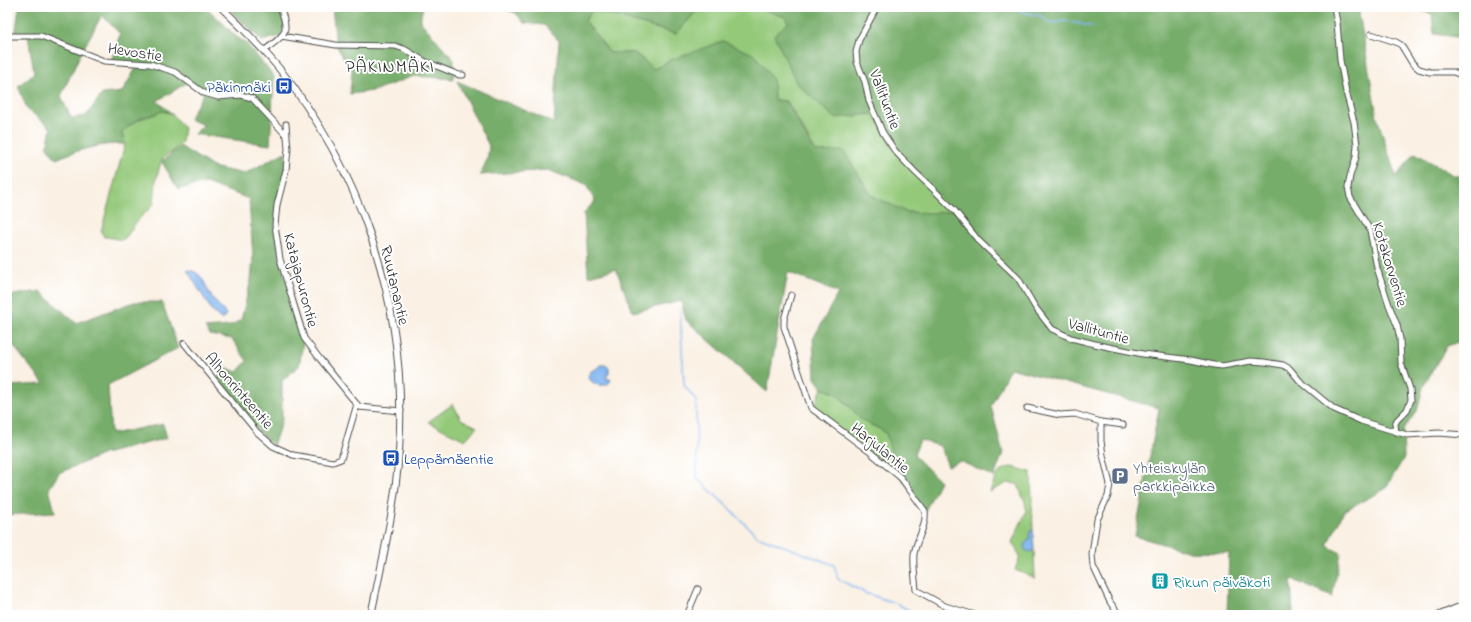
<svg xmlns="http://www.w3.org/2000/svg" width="1471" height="622" font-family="'Indie Flower',sans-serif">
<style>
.green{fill:#94c97a;stroke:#607a52}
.forest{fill:#77ad6a;stroke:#516c4a;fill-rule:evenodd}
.water{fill:#84b7f1;stroke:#58718e}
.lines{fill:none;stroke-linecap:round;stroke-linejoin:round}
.stream{stroke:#84b7f1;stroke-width:1.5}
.minor-casing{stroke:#4a4947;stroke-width:7}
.tertiary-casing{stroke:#4a4947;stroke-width:8}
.minor{stroke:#fff;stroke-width:5}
.tertiary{stroke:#fff;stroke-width:6}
.labels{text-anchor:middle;stroke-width:4;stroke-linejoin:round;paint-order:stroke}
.street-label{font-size:16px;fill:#2b2b2b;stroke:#fff}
.transit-label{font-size:16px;fill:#164399;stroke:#fff;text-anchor:end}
.service-label{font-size:16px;fill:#4e5e75;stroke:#fff;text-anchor:start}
.culture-label{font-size:16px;fill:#0d838f;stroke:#fff;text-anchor:start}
.quarter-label{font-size:18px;letter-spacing:1px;fill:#2b2b2b;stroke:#fff}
</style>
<rect width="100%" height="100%" fill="#fff"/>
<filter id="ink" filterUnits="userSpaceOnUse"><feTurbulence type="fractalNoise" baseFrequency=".025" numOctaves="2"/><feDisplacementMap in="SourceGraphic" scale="8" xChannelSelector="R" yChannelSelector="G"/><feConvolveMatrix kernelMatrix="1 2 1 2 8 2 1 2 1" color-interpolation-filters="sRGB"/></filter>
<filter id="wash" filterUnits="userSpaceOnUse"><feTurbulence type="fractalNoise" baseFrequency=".012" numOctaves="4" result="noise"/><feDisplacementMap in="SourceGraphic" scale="16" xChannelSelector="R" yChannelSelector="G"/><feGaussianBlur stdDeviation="0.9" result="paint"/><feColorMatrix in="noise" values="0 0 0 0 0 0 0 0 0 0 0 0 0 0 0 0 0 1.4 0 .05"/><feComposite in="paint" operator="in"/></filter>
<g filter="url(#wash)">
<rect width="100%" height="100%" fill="#faf0e3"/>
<path class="green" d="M700 7H756L785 16 788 23 874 114 955 211 927 213 906 212 871 195 844 152H816L787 101 774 100 773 80 671 60 654 69 635 53H610L585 21 592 10 676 34Z
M162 111 171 113 184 128 182 142 172 152 165 156 161 162 156 180 154 204 137 221 127 236 122 240 107 237H104L101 231 125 144 123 138 122 133C137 117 144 119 162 111Z
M822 388 835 393 867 423 880 429 886 433 897 472 813 410Z
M453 404 461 419 477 427 465 440 428 422Z
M1012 467 1031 472 1033 530H1032L1030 539 1027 540 1033 551 1034 550 1035 578 1015 570 1020 556 1012 542 1026 512 1025 501 1022 496 1018 484 1007 483 990 492C995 479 997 468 1012 467Z"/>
<path class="forest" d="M19 7H206L237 37 246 43 274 76 270 145 194 134 204 125 189 119 204 93 188 82 157 101 171 113 162 111 150 116 143 117 130 125 122 133 123 138 125 144C101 143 78 150 56 159L47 147 51 128 27 109 18 86 34 73 28 36H15ZM102 15 120 34 111 61 136 68 122 92 102 94 86 116 71 118 61 96 82 51Z
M227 7H283L281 8 286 26 281 36 262 41Z
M332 7H423L420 21 454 60 453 79 414 76 373 91 350 94 352 72 336 45Z
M498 7H700L676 34 592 10 585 21 610 53H635L654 69 671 60 723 41 755 55 773 80 774 100 786 101 815 152 844 151 871 195 906 212 927 213 954 211 895 151 874 114 835 118 797 84 774 35 788 23 785 17 756 7H1358L1377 117 1396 177 1415 153 1453 175 1464 177V340L1447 346 1423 387 1417 411 1403 430 1404 458 1385 489 1344 511 1327 546 1341 553 1332 597 1291 579 1293 615H1227L1229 553 1190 552 1135 536 1159 408 1010 368 991 406 1003 453 994 477 960 461 948 466 940 446 920 440 914 455 940 481 925 511 897 472 886 433 880 429 867 423 859 418 848 404 835 393 822 388 815 378 813 339 838 293 788 272 767 392 686 320 681 301 633 312 616 269 588 276 584 213 595 201 586 185 548 170 480 175 487 160 489 146 457 81 554 123 559 41 544 25 524 23 516 13Z
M1408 7H1464V38L1434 34 1432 14Z
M180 146 213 167 244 174 285 152 286 170 275 225 280 259 304 338 299 366 282 381V420L273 446 246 418 217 379 225 367 237 372 247 361 232 339 210 335 205 328 230 326 241 320 251 280 253 258 249 199 206 183 178 189 162 162Z
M40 291 76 323 134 302H162L178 348 108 385 111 434 163 424 167 438 104 454 59 473 49 489 55 512 7 515V386L44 384 7 338V296Z"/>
<path class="water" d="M187 270C204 271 204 286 212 297 216 303 221 308 226 314L222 320 212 311Z
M600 365H606L609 368V372L606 378 610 379 611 381C604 389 593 385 588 377L590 372 596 369Z
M1031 530H1033L1034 550 1030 552 1025 550C1023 545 1026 541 1030 539L1029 535Z"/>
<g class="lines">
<path class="stream" d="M1001 7 1041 16 1050 23 1067 21 1095 27
M680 310 684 385 696 400 697 478 727 506 757 536 834 565 838 579 865 593 898 604 917 615"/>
</g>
</g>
<g filter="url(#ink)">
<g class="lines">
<g class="minor-casing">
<path id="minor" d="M877 7 859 40 856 52 857 62 865 82 869 101 883 133 895 151 915 172 934 190 955 211 978 240 1018 278 1035 307 1052 329 1071 338 1099 345 1143 354 1191 360 1214 365 1222 366 1251 361 1264 362 1283 365 1290 369 1300 381 1334 409 1361 421 1407 435 1439 433 1464 435
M1334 7 1337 22 1340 60 1346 92 1354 122 1357 145 1356 157 1350 176 1348 187 1350 197 1370 230 1377 268 1389 305 1397 325 1400 339 1401 363 1410 389 1411 400 1407 410 1397 420 1395 424 1396 432
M1371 34 1396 42 1401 45 1412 63 1419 69 1430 72H1453L1464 76
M7 36H41L104 61 150 64 175 72 204 93 218 97 241 95 252 98 286 135
M281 36 336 45 395 46 404 49 424 61 459 75H463
M264 51C284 34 291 35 280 7
M286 124 288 149 286 170 277 205 275 225 280 259 304 338 320 359 359 407 401 411
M791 295 784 320V327L811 408 870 452 901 478 925 511C927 526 916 540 914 554 913 566 915 578 916 590L945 606 975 615
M184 343 257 432 273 446 293 455 333 462 341 459 357 404
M1027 408 1060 415 1075 414 1101 422 1123 425
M1101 422V441L1103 455 1110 484 1108 496 1097 520 1095 533 1092 554 1093 566 1110 602 1117 612 1121 615
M687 615 698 589"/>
</g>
<g class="tertiary-casing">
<path id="tertiary" d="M221 7C241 26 260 46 278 67 359 168 404 298 400 428 399 491 384 553 371 615
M1440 615 1464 605"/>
</g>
<use href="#minor" class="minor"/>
<use href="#tertiary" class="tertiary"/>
</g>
</g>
<defs>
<g id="bus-square" transform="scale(0.9)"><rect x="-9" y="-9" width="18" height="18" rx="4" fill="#1a4fb4" stroke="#fff"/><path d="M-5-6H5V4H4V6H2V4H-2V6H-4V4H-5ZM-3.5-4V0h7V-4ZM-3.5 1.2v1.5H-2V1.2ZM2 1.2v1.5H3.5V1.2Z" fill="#fff"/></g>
<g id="parking-square" transform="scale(0.9)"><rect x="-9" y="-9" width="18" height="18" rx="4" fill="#5c6f8a" stroke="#fff"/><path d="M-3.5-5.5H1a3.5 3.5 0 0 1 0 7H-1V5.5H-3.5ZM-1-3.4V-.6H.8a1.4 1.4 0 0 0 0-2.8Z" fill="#fff"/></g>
<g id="building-square" transform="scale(0.9)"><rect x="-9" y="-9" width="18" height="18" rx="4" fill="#0f9aa8" stroke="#fff"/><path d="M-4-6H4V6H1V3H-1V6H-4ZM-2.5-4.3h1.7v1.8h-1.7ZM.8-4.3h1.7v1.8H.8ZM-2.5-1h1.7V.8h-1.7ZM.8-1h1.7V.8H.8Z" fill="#fff"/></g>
</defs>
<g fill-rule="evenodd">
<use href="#bus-square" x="284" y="86"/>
<use href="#bus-square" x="391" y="458"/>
<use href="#parking-square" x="1120" y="476"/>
<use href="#building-square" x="1160" y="581"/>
</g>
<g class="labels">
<g class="street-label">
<text transform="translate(135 51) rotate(9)" y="6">Hevostie</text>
<text transform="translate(886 99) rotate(69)" y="6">Vallituntie</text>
<text transform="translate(1391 264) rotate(73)" y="6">Kotakorventie</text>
<text transform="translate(302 280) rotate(75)" y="6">Katajapurontie</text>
<text transform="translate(396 285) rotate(77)" y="6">Ruutanantie</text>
<text transform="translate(1099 330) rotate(15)" y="6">Vallituntie</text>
<text transform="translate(240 390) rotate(49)" y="6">Alhonrinteentie</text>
<text transform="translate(881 447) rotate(39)" y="6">Harjulantie</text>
</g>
<g class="transit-label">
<text x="271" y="92">Päkinmäki</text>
<text x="404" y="464" text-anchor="start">Leppämäentie</text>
</g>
<g class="service-label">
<text x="1133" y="473">Yhteiskylän<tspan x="1133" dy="18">parkkipaikka</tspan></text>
</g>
<g class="culture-label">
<text x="1173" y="587">Rikun päiväkoti</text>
</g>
<g class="quarter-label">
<text x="390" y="72">PÄKINMÄKI</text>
</g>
</g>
<rect width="1471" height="622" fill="none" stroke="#fff" stroke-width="24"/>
</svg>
